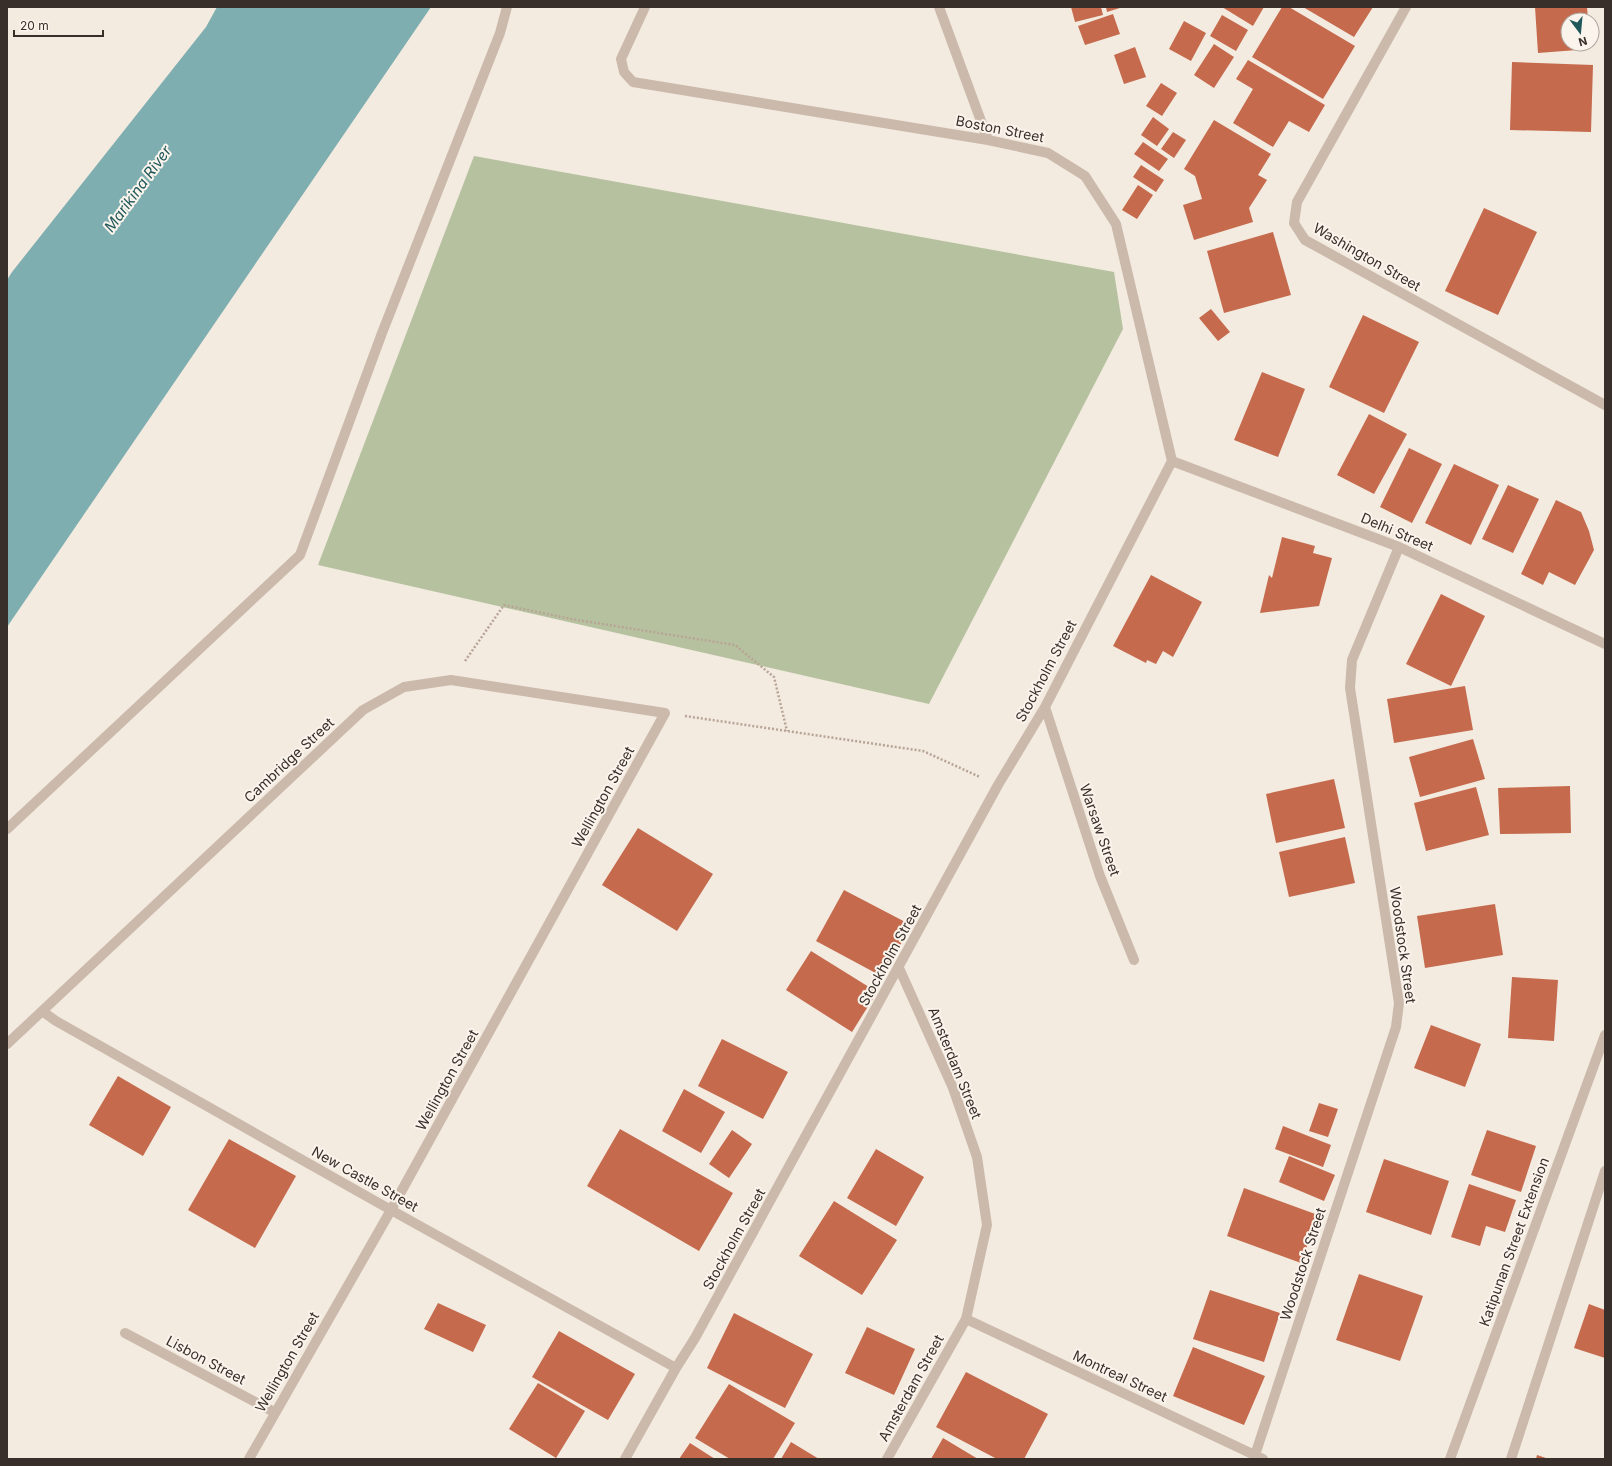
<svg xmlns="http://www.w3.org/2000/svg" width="1612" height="1466" font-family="Inter,sans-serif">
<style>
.green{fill:#b6c29f}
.water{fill:#7faeb0}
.building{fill:#c56a4c}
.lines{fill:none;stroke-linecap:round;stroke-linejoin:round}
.path{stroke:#b7a495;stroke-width:2.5;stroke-dasharray:2 2;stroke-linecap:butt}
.minor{stroke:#cbbaab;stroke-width:10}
.labels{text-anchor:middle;stroke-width:4;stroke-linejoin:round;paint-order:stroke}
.street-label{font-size:14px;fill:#392f2a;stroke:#faf4ec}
.water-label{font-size:15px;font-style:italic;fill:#20575b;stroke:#faf4ec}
</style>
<rect width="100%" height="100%" fill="#f3eae0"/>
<path class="green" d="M474 156 1114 272 1123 329 929 704 318 565Z"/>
<path class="water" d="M217 7H431L7 627V280L12 272 206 27Z"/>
<path class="building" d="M1071 7H1101L1103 15 1075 22Z
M1106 7H1123L1107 12Z
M1222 7H1264L1253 26Z
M1282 7H1289L1355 46 1323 99 1252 57Z
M1303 7H1373L1354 37Z
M1535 7H1587L1588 20H1568V44H1590V49L1538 53Z
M1113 14 1120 34 1085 45 1078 26Z
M1222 15 1248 30 1236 51 1210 36Z
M1184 21 1206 33 1191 61 1169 49Z
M1214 44 1234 57 1214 88 1194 75Z
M1135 47 1146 77 1124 84 1114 55Z
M1248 60 1325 105 1309 132 1289 121 1273 147 1233 123 1253 89 1236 79Z
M1512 62 1593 65 1591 132 1510 130Z
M1161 83 1177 93 1162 116 1146 106Z
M1153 117 1169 129 1157 146 1141 135Z
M1214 120 1271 154 1258 175 1267 180 1249 208 1253 222 1194 240 1183 205 1202 199 1195 176 1184 169Z
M1173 132 1186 140 1174 158 1161 149Z
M1143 142 1168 159 1159 171 1134 154Z
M1141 165 1164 180 1156 192 1133 177Z
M1138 185 1153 195 1137 219 1122 210Z
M1484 208 1537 232 1498 315 1445 291Z
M1273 232 1291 295 1224 313 1207 251Z
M1211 309 1230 332 1218 341 1199 318Z
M1363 315 1419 342 1384 413 1329 387Z
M1262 372 1305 389 1278 457 1234 440Z
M1369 414 1407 434 1374 494 1337 475Z
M1409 448 1442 464 1412 523 1380 507Z
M1454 464 1499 485 1471 545 1425 523Z
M1508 485 1539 499 1513 553 1482 539Z
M1556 500 1581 512 1589 531 1594 550 1575 585 1549 572 1543 585 1521 574Z
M1282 537 1315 546 1313 553 1332 558 1319 606 1260 613 1269 575 1272 578Z
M1151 575 1202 602 1173 657 1163 651 1156 664 1147 660 1146 663 1113 646Z
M1441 594 1485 616 1451 686 1406 664Z
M1465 686 1473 730 1394 743 1387 699Z
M1473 739 1485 779 1420 797 1409 757Z
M1334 779 1345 828 1276 843 1266 794Z
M1570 786 1571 833 1500 834 1498 788Z
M1476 787 1489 835 1426 851 1414 803Z
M638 828 713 874 677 931 602 885Z
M1345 837 1355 883 1289 897 1279 852Z
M844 890 911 925 883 977 816 941Z
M1495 904 1503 955 1425 968 1417 916Z
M811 951 877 992 852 1032 786 990Z
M1512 977 1558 980 1554 1041 1508 1038Z
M1431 1025 1481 1044 1465 1087 1414 1068Z
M722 1039 788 1072 763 1119 698 1086Z
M118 1076 171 1107 143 1156 89 1125Z
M684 1089 725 1112 701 1153 662 1131Z
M1319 1103 1338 1109 1328 1137 1309 1131Z
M1283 1126 1331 1145 1323 1167 1275 1149Z
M620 1129 733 1193 699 1251 587 1186Z
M732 1130 752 1144 729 1178 709 1164Z
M1487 1130 1536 1146 1521 1192 1471 1175Z
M229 1139 296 1176 255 1248 188 1210Z
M876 1149 924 1177 896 1226 847 1198Z
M1289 1156 1335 1175 1324 1201 1279 1182Z
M1384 1159 1449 1181 1431 1235 1366 1212Z
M1469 1184 1516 1200 1505 1232 1486 1226 1480 1246 1451 1237Z
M1244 1188 1318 1215 1301 1263 1227 1236Z
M834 1201 897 1240 862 1295 799 1256Z
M1359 1274 1423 1296 1400 1361 1336 1340Z
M1210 1290 1280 1313 1264 1362 1193 1339Z
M438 1303 486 1325 473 1352 424 1329Z
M1589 1304 1605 1310V1358L1574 1348Z
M734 1313 813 1354 785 1408 707 1368Z
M867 1327 915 1349 894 1395 845 1373Z
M559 1331 635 1374 608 1420 532 1377Z
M1193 1347 1265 1376 1244 1425 1173 1396Z
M966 1372 1048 1414 1024 1459H997L936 1427Z
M538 1383 585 1411 556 1458 509 1429Z
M729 1384 795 1423 773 1459H730L695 1438Z
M943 1438 978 1459H931Z
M791 1442 819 1459H781Z
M690 1443 715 1459H679Z
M1537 1455 1549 1459H1536Z"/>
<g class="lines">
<path class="path" d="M465 661 504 605 571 619 735 645 774 677 787 731
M685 716 923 751 980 777"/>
<path class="minor" d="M645 7 621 59 624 72 633 82 988 140 1048 153 1085 176 1116 224 1172 461
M939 7 988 140
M1406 7 1297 202 1294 223 1305 240 1605 405
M1172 461 1399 547 1605 644
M1045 707 1100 876 1134 960
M7 829 300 555 382 333 500 33 507 7
M42 1011 56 1021 391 1210 676 1368
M7 1044 363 710 404 687 451 680 665 713 391 1210 249 1459
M966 1319 1263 1459
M125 1333 274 1412
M1255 1455 1396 1027 1399 1003 1350 688 1352 660 1399 547
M625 1459 676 1368 695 1338 998 785 1045 707 1172 461
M887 1459 966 1319 987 1225 977 1157 953 1088 899 968
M1450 1459 1605 1035
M1511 1459 1605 1171"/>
</g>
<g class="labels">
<g class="street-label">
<text transform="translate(1000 129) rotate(11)" y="5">Boston Street</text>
<text transform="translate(1367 257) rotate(30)" y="5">Washington Street</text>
<text transform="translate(1397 532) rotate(23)" y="5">Delhi Street</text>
<text transform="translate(1046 671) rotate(-62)" y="5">Stockholm Street</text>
<text transform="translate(289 760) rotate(-43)" y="5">Cambridge Street</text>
<text transform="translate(603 797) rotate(-61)" y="5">Wellington Street</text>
<text transform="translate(1100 830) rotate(71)" y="5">Warsaw Street</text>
<text transform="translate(1403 945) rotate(82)" y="5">Woodstock Street</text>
<text transform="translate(890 955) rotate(-61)" y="5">Stockholm Street</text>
<text transform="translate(955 1063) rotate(68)" y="5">Amsterdam Street</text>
<text transform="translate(447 1080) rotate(-61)" y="5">Wellington Street</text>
<text transform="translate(365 1179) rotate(29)" y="5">New Castle Street</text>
<text transform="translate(734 1239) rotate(-61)" y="5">Stockholm Street</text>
<text transform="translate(1514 1242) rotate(-70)" y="5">Katipunan Street Extension</text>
<text transform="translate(1303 1264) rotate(-72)" y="5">Woodstock Street</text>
<text transform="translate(206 1360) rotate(28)" y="5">Lisbon Street</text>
<text transform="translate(287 1362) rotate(-60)" y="5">Wellington Street</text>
<text transform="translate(1120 1376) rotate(25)" y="5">Montreal Street</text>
<text transform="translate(911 1388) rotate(-61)" y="5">Amsterdam Street</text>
</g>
<g class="water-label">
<text transform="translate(138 189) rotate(-54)" y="5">Marikina River</text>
</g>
</g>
<rect width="1612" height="1466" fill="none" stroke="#392f2a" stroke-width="16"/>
<g transform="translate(1580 32) rotate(164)"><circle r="19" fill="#faf4ec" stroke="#ada59e"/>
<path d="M0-3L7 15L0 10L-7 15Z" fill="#20575b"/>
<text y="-6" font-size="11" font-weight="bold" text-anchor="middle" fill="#392f2a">N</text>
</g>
<path d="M14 30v6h89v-6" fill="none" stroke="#392f2a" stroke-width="2"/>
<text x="20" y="30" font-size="12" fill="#392f2a" stroke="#faf4ec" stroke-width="3" paint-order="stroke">20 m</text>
</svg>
